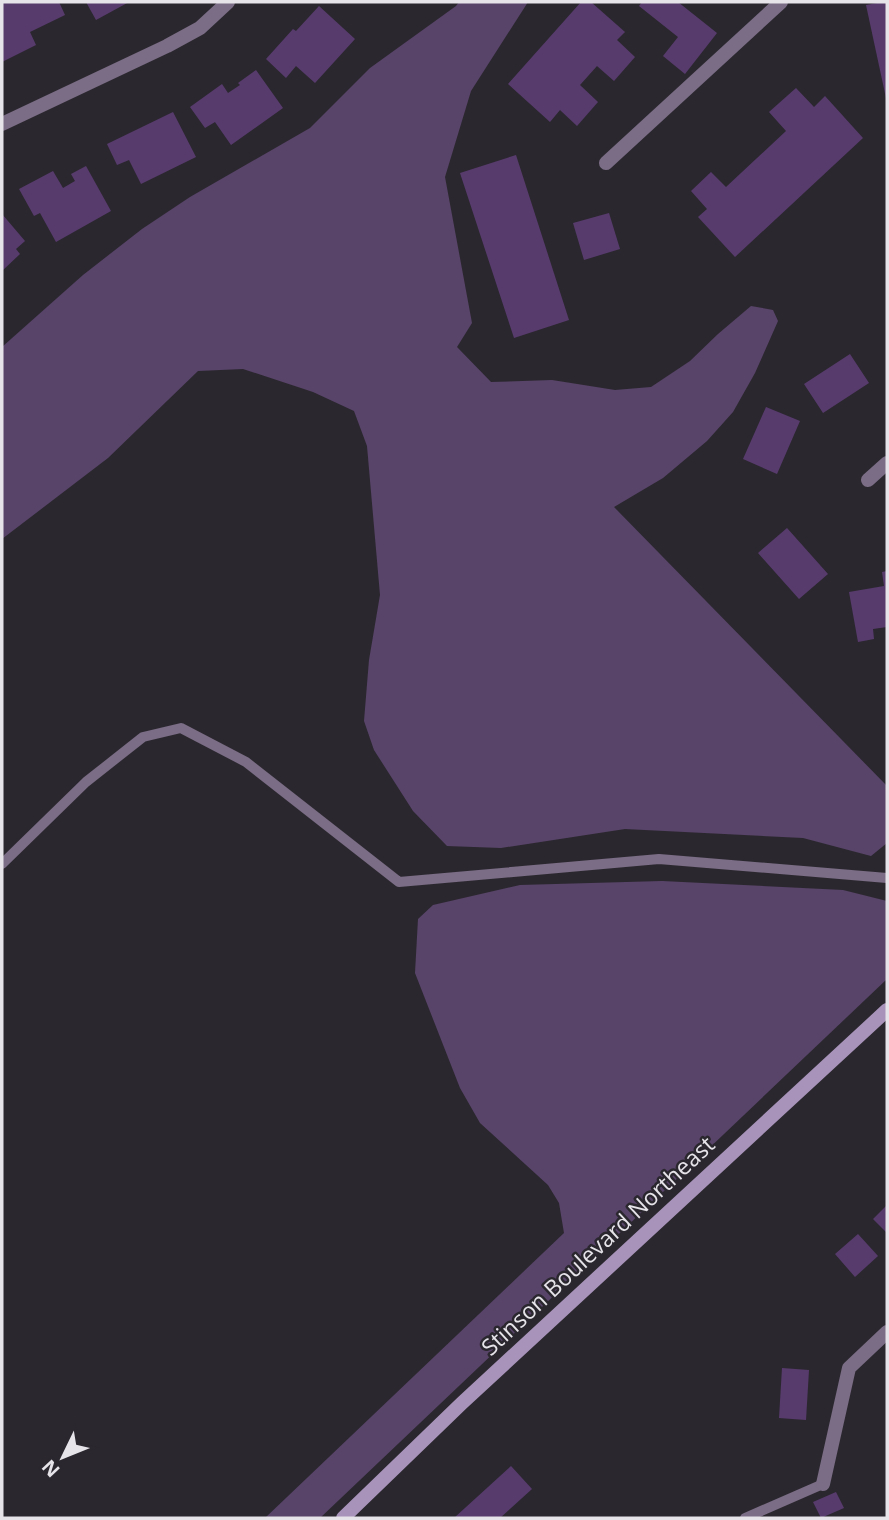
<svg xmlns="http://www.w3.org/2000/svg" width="889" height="1520" font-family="'Open Sans',sans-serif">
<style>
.green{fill:#584469}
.building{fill:#573b6d}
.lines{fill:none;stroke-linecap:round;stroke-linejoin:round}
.lane{stroke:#7a6d85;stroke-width:10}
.street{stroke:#7a6d85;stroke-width:14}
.secondary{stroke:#a894ba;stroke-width:14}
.labels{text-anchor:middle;stroke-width:5;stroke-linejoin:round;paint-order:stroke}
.street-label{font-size:23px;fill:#e6e3e9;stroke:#2b272f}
</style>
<rect width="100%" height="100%" fill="#2b272f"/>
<path class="green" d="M459 2H528L471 91 445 177 472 323 457 347 491 382 552 380 615 390 651 387 690 361 718 334 751 306 773 310 778 321 755 373 733 412 707 441 663 478 614 507 887 786V843L871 856 803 838 625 829 501 848 447 846 413 811 374 750 364 721 369 660 380 595 367 446 354 411 313 392 243 369 198 371 108 458 2 539V347L83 275 142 229 190 197 310 128 370 68 456 6Z
M662 881 843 890 887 901V979L320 1518H265L564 1233 559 1203 548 1185 480 1123 460 1088 415 973 418 919 433 905 520 885Z"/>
<path class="building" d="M2 2H59L65 15 30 32 36 45 2 62Z
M86 2H129L96 20Z
M581 2H591L625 32 617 40 635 57 614 81 597 66 580 85 598 102 577 126 560 110 550 122 508 84Z
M642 2H678L717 33 685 74 663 56 678 37 639 6Z
M883 2H887L886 98 866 5Z
M319 6 355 39 315 83 296 66 286 78 266 59 293 29 296 31Z
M256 70 283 108 231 145 215 122 205 128 190 107 222 84 228 93 240 85 238 83Z
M796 88 814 107 825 96 863 138 735 257 698 217 707 209 691 191 711 172 726 187 786 131 769 112Z
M173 112 196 157 141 184 129 160 117 165 107 144Z
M516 155 569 320 514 338 460 173Z
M86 166 111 211 56 242 40 213 34 216 19 189 53 171 63 188 75 181 71 174Z
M609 213 620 249 584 260 573 223Z
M2 214 25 241 16 249 20 254 2 271Z
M850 354 869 383 823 413 804 384Z
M766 407 800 421 777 474 743 459Z
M787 528 828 574 799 599 758 553Z
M887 571V627L873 629 874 639 858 642 849 592 884 586 882 572Z
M887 1205V1233L873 1219Z
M858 1234 878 1256 855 1277 835 1254Z
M782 1368 809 1370 806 1420 779 1418Z
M511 1466 532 1489 500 1518H454Z
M836 1492 844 1508 821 1518 813 1502Z"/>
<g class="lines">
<path class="lane" d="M2 864 86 782 143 737 181 728 246 762 399 882 659 859 887 878
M745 1518 823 1484"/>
<path class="street" d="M2 124 167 46 200 28 228 2
M606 163 781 2
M868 480 887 463
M823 1484 849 1368 887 1332"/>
<path class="secondary" d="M343 1518 462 1403 887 1010"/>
</g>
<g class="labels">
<g class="street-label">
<text transform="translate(598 1246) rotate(-43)" y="8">Stinson Boulevard Northeast</text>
</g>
</g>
<rect width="889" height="1520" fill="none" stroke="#e6e3e9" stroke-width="7"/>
<g transform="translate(63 1457) rotate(227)" stroke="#2b272f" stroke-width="5" paint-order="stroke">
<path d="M0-5L12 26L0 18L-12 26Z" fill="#e6e3e9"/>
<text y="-10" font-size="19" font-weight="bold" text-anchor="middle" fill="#e6e3e9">N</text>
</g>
</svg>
